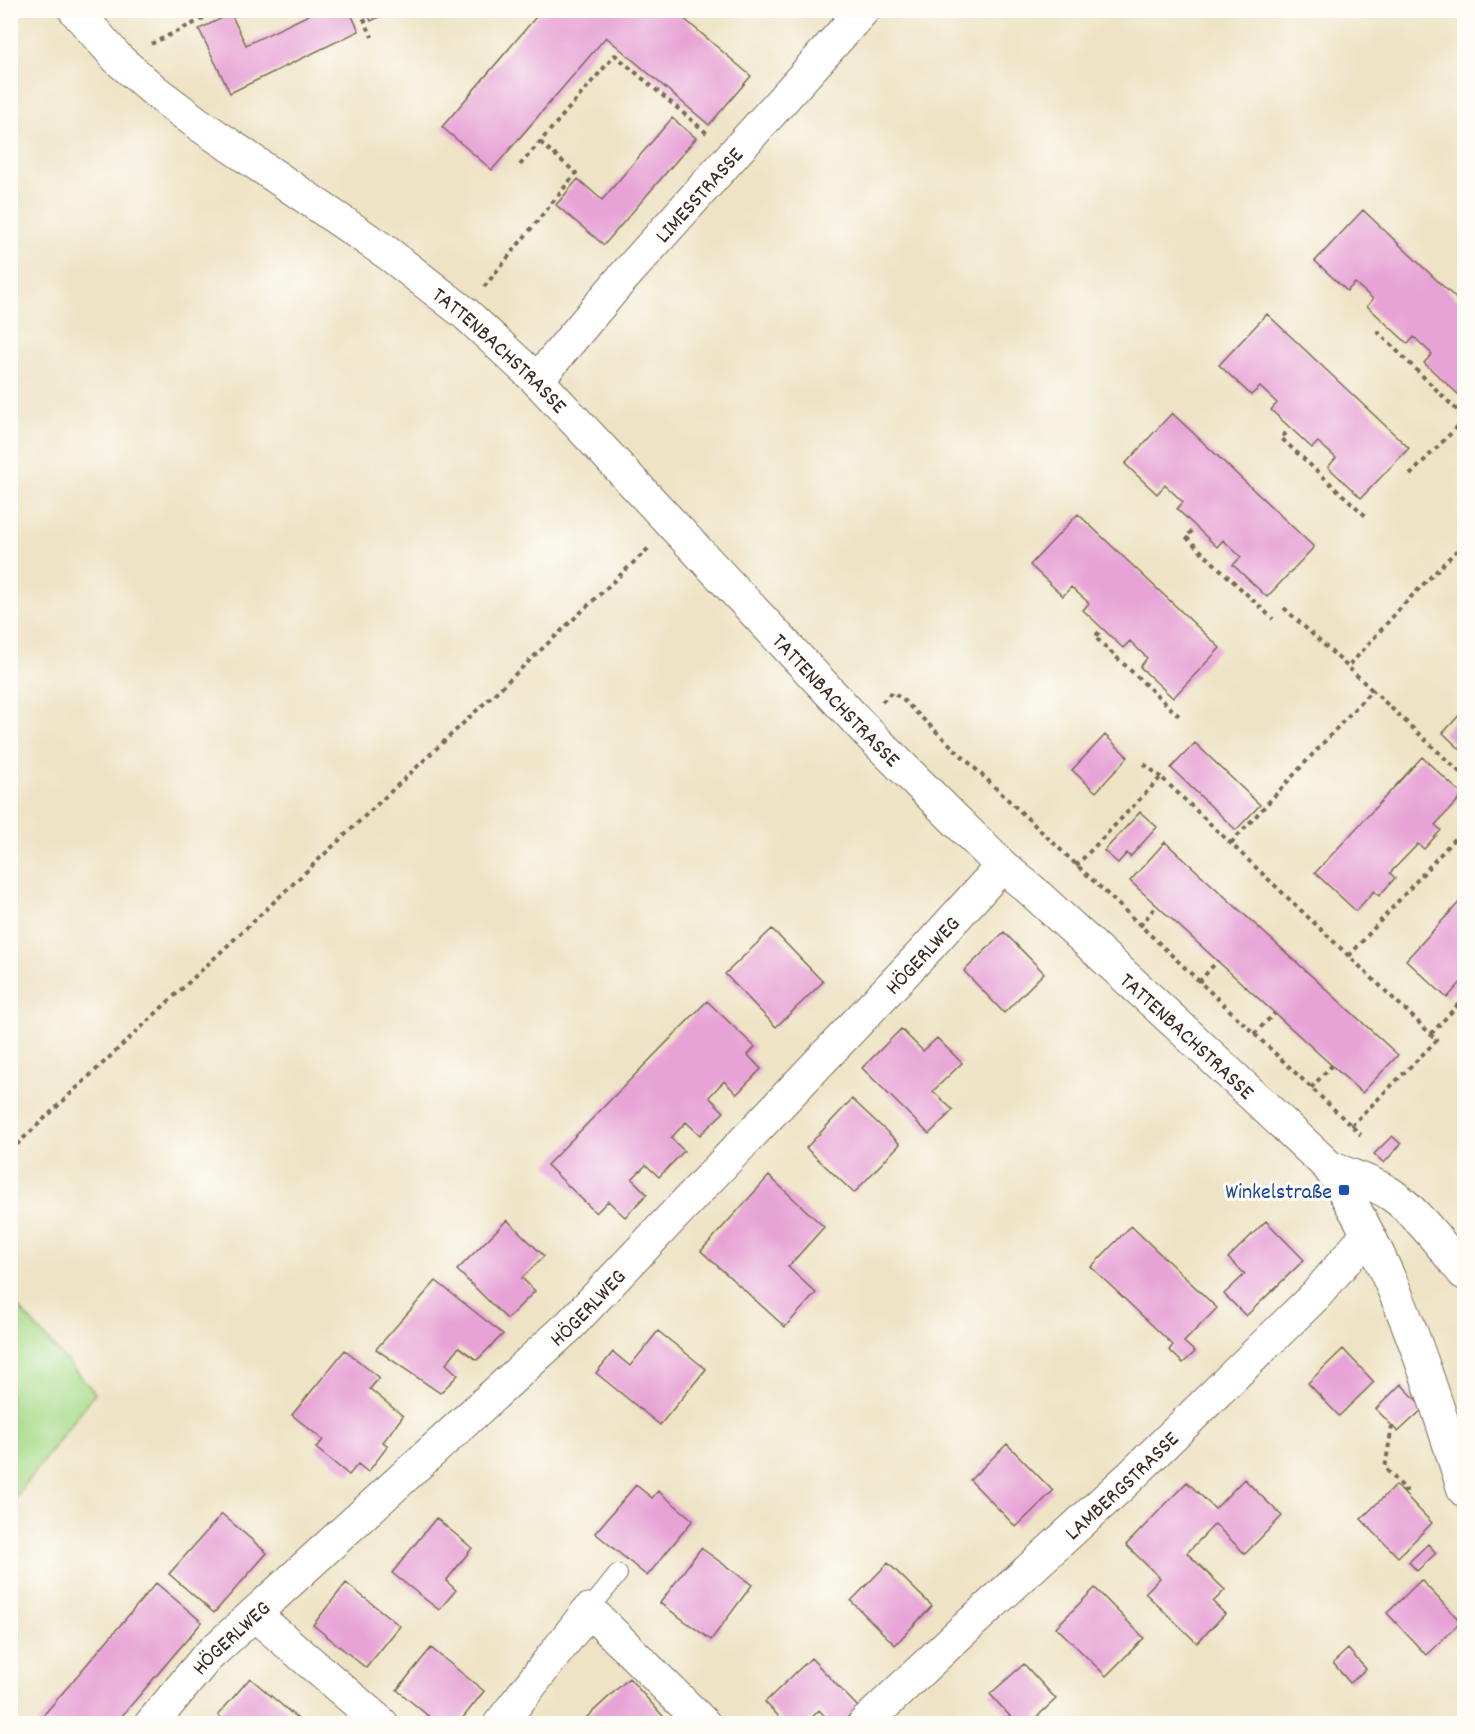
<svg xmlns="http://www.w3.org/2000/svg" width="1475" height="1734" font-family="Dekko,sans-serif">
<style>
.green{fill:#a8dc8b;stroke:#728354;stroke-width:1.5}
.building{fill:#e7a3d6}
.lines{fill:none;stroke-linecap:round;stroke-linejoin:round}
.lane-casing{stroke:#7a6b58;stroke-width:20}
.street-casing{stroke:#7a6b58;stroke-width:35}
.path{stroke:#7a6b58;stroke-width:4;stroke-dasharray:4.5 4.5;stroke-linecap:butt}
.lane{stroke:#fff;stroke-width:18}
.street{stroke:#fff;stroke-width:33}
.transit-dot{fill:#1a4fb4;stroke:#fdfcf7;stroke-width:2}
.labels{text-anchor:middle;stroke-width:6;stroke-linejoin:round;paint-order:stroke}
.street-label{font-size:22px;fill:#3b2a1e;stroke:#fdfcf7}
.transit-label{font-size:22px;fill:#164399;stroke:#fdfcf7;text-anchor:end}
</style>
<rect width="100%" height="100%" fill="#fdfcf7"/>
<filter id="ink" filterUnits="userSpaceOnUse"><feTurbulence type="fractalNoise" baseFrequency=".0167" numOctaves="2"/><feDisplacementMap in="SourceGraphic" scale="12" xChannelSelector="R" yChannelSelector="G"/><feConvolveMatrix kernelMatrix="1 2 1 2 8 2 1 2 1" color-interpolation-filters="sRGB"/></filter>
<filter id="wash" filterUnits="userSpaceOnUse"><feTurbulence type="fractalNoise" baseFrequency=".008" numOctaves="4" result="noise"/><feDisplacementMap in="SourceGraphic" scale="24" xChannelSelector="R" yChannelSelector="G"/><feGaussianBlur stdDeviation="1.35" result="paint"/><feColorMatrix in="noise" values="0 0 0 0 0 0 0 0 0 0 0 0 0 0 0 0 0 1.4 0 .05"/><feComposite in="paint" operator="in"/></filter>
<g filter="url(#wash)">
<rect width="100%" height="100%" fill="#eee3c5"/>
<path class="green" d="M10 1298 95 1393 11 1503H10Z"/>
<g id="blocks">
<path class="building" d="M319 10H349L359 31 230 93 199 29 231 14 246 45Z
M366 10H392L371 21Z
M542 10H674L751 76 709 125 606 37 492 170 442 127Z
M672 118 696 138 604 245 556 205 578 179 602 200Z
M1363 210 1464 306V387L1458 394 1424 363 1432 354 1414 337 1408 344 1367 306 1373 299 1355 283 1347 291 1315 261Z
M1267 314 1409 448 1361 498 1328 467 1336 458 1318 442 1312 448 1271 410 1277 403 1260 387 1251 395 1219 365Z
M1172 413 1314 547 1267 597 1233 565 1241 557 1223 540 1217 547 1177 509 1183 502 1165 485 1157 494 1125 464Z
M1078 514 1220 648 1173 698 1140 667 1147 658 1130 641 1123 648 1083 610 1089 603 1071 587 1063 596 1030 565Z
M1464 710V753L1443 733Z
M1105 735 1128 757 1096 792 1072 770Z
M1195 743 1260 805 1236 830 1171 768Z
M1422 757 1463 795 1435 825 1441 830 1424 849 1418 844 1390 873 1395 878 1379 896 1374 891 1356 911 1315 873Z
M1140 812 1157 827 1130 857 1127 853 1118 863 1104 851Z
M1165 842 1398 1055 1362 1093 1130 881Z
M1464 897V979L1447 998 1406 960Z
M772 929 823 982 776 1027 725 974Z
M1004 932 1044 973 1004 1013 964 971Z
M707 1001 755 1047 748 1055 761 1069 737 1094 724 1081 709 1097 724 1112 700 1135 686 1122 671 1138 684 1151 659 1177 646 1165 632 1179 647 1194 625 1217 608 1201 596 1213 547 1165Z
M901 1029 923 1051 937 1038 962 1063 933 1091 953 1110 929 1134 862 1068Z
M852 1099 900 1144 854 1193 806 1148Z
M1392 1136 1401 1144 1384 1163 1374 1154Z
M769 1176 824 1227 788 1267 816 1293 785 1327 701 1251Z
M507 1220 544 1256 522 1278 535 1291 507 1319 457 1270Z
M1266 1221 1304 1260 1246 1316 1224 1294 1245 1274 1228 1258Z
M1131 1226 1217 1308 1184 1342 1195 1352 1183 1363 1169 1350 1173 1345 1091 1267Z
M436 1281 503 1334 477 1360 459 1347 446 1364 458 1375 440 1393 376 1349Z
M658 1331 706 1369 660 1425 596 1373 613 1352 630 1366Z
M1343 1349 1374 1382 1339 1416 1308 1383Z
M345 1350 379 1378 370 1389 403 1416 383 1442 388 1446 368 1472 358 1464 349 1475 316 1448 323 1440 292 1415Z
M1401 1384 1424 1408 1398 1432 1376 1409Z
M1007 1444 1053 1491 1016 1527 970 1480Z
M1244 1479 1282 1516 1245 1554 1215 1524 1187 1553 1225 1590 1213 1602 1225 1614 1197 1643 1145 1593 1160 1578 1126 1545 1187 1482 1215 1509Z
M636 1485 652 1498 658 1491 693 1520 647 1576 595 1533Z
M1396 1485 1432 1523 1398 1557 1361 1519Z
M222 1514 267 1553 214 1613 169 1574Z
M436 1518 472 1548 446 1581 456 1590 439 1610 392 1573Z
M1428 1544 1436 1553 1417 1571 1409 1562Z
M701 1548 752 1585 711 1640 660 1603Z
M888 1563 932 1606 895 1645 851 1601Z
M1421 1580 1461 1622 1426 1655 1387 1613Z
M156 1583 202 1622 115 1724H36Z
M346 1583 400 1626 366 1668 313 1625Z
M1095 1588 1144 1638 1106 1676 1056 1627Z
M431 1648 484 1691 458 1724H438L397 1690Z
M1348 1649 1366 1669 1350 1683 1333 1663Z
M811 1658 858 1707 841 1724H832L819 1710 806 1724H786L765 1702Z
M1024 1664 1056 1699 1029 1724H1017L990 1694Z
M250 1678 304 1724H228L218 1715Z
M629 1678 670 1724H588L585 1719Z"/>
</g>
</g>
<g filter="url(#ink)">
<use href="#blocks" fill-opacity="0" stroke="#7a6b58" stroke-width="1.5"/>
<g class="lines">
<g class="lane-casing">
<path id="lane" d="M589 1610 618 1574"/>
</g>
<g class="street-casing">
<g id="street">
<path id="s1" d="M75 10 119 60 156 92 197 123 389 254 466 314 537 380 870 735 1002 866 1030 889 1179 1026 1329 1167C1394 1265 1429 1379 1464 1490"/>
<path id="s2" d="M537 380 619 282 863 10"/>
<path d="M1329 1167C1350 1176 1373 1182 1392 1195 1418 1213 1444 1249 1464 1273"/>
<path d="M254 1614 382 1724"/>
<path id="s3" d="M151 1724 206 1658 569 1326 923 953 1002 866"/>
<path d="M500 1724 589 1610 704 1724"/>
<path id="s4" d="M864 1724 957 1636 1129 1478 1316 1295 1367 1235"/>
</g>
</g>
<path class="path" d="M360 10 372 37
M151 44 221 10
M520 165 615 55 709 135
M484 287 576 173 540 142
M1377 331 1464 417
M1286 433 1281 438 1368 518
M1410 475 1464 420
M1192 531 1186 537 1273 619
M1284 608 1348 667
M1099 632 1095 637 1179 716
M1372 690 1348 667 1405 603 1461 546 1464 549
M882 702 892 692 903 700 1361 1135
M1144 764 1161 777
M1231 843 1372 690 1464 776
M1076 866 1161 777 1437 1040 1351 1126
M1140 926 1157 905
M1349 956 1464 828
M1199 982 1218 960
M1254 1034 1275 1013
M1431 1034 1464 998
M1311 1088 1332 1065
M10 1151 651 546
M1392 1426 1385 1468 1406 1490 1403 1492"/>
<use href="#lane" class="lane"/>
<use href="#street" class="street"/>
</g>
</g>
<rect class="transit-dot" x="1338" y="1184" width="12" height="12" rx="3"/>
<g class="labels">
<g class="street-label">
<text dy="8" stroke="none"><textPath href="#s2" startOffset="246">LIMESSTRASSE</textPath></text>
<text dy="8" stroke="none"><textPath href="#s1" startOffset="546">TATTENBACHSTRASSE</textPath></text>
<text dy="8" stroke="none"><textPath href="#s1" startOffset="1032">TATTENBACHSTRASSE</textPath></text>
<text dy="8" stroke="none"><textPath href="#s3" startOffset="1090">HÖGERLWEG</textPath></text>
<text dy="8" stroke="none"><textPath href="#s1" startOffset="1518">TATTENBACHSTRASSE</textPath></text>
<text dy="8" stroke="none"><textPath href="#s3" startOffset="604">HÖGERLWEG</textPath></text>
<text dy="8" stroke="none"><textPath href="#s4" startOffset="351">LAMBERGSTRASSE</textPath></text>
<text dy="8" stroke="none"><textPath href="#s3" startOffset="118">HÖGERLWEG</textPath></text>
</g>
<g class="transit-label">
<text x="1332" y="1198">Winkelstraße</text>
</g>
</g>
<rect width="1475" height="1734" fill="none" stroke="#fdfcf7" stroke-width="36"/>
</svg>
